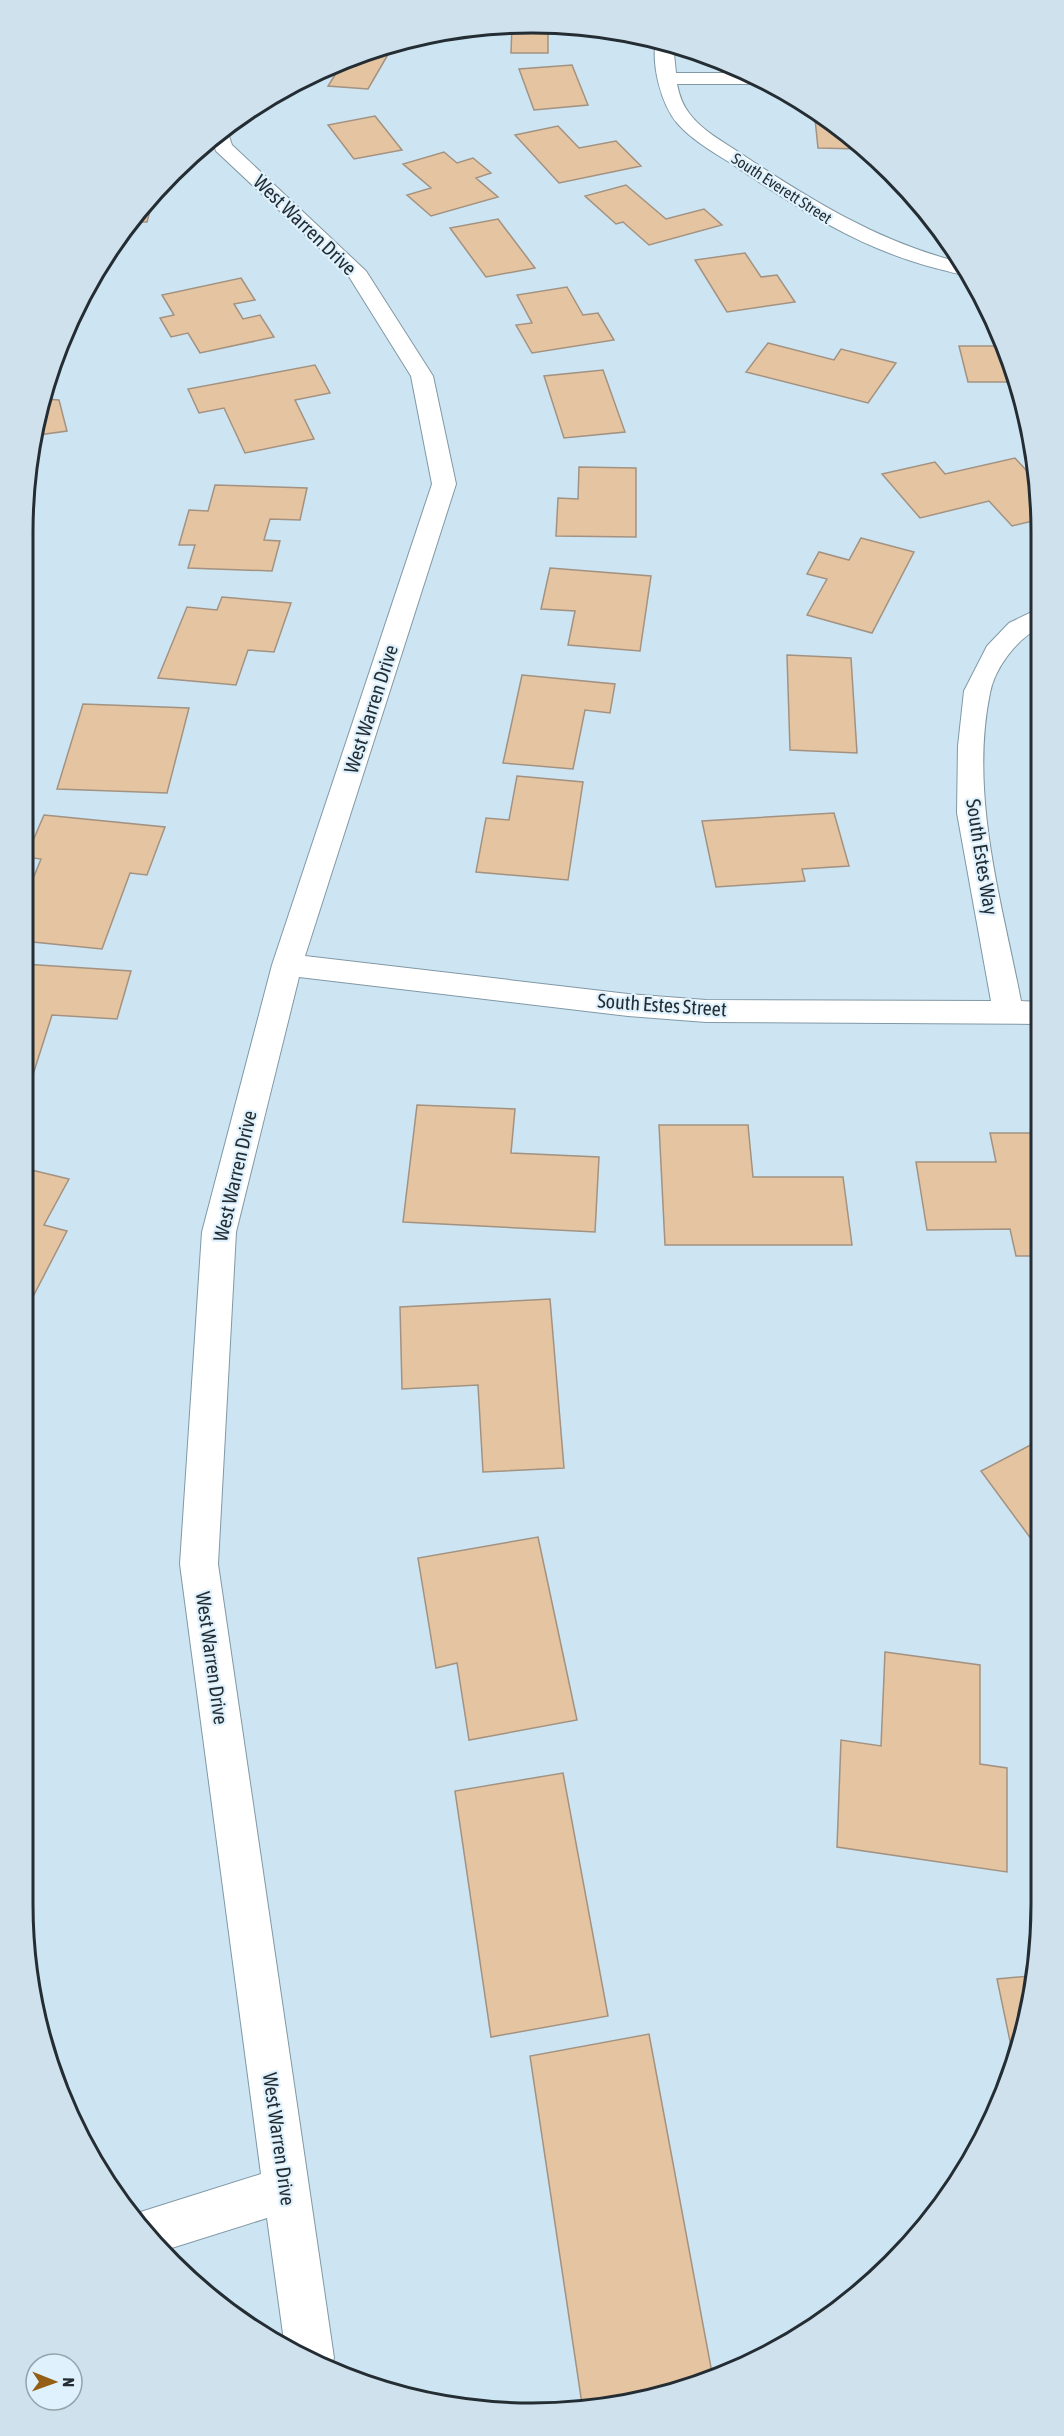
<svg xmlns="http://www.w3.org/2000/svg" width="1064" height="2436" font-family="'Asap Condensed',sans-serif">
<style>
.building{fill:#e4c4a1;stroke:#a39281;stroke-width:1.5}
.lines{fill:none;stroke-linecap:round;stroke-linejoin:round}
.minor-casing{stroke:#8198a5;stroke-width:2}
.minor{fill:#fff;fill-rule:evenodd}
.labels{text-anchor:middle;stroke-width:4.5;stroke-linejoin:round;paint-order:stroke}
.far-street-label{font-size:16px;fill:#242d33;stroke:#def1fc}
.street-label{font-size:20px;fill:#242d33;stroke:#def1fc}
.rim{fill:none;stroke:#242d33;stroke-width:3}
</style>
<rect width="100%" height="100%" fill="#cde5f2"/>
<path class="building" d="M512 24 585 26V32H548V53H511Z
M375 49 390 51 368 89 328 86 340 67 331 66Z
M572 65 588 105 534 110 519 69Z
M375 116 402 150 354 159 328 125Z
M815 119H826L859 149 818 148Z
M558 126 579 148 616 141 641 166 559 183 515 135Z
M444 152 457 163 473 158 491 173 476 178 498 197 431 216 407 195 431 188 403 164Z
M626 185 666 219 704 209 722 225 649 245 623 222 616 224 585 196Z
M149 196H154L147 222H130Z
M498 219 535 268 486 277 450 228Z
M745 253 761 277 777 275 795 302 727 312 695 260Z
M241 278 255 300 234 304 243 319 260 315 274 337 200 353 188 333 171 337 160 318 174 315 162 295Z
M567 287 583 315 598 313 614 340 532 353 516 325 532 323 517 295Z
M768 343 834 360 841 349 896 363 868 403 746 372Z
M959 346H1005L1015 382H968Z
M315 365 330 393 295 400 314 439 245 453 224 408 199 413 188 389Z
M603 370 625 432 564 438 544 376Z
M45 399 59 400 67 431 38 435Z
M1015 458 1037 482V520L1012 526 989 501 920 518 882 474 935 462 945 474Z
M579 467 636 468V537L556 536 558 498 578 499Z
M215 485 307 488 300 520 270 519 264 540 280 541 272 571 188 568 195 545H179L189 510 208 511Z
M861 538 914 552 872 633 807 615 827 579 807 574 819 552 849 560Z
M550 568 651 576 640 651 568 645 575 611 541 609Z
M222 597 291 603 274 652 248 650 236 685 158 678 187 607 217 610Z
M787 655 851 658 857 753 790 750Z
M522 675 615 684 610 713 585 710 573 769 503 763Z
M83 704 189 708 167 793 57 789Z
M517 776 583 782 568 880 476 872 486 818 509 820Z
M834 813 849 866 802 869 805 881 716 887 702 821Z
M44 815 165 827 147 875 130 873 102 949 23 941V903L41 859 26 857Z
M23 964 131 971 117 1019 52 1015 23 1106Z
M417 1105 515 1109 511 1153 599 1157 595 1232 403 1222Z
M659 1125H748L753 1177H843L852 1245H665Z
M990 1133H1039L1040 1256H1016L1010 1229 927 1230 916 1162H996Z
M23 1168 69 1179 44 1225 67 1231 23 1316Z
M550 1299 564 1468 483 1472 478 1385 402 1389 400 1307Z
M1040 1440V1551L981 1471Z
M538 1537 577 1720 469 1740 457 1663 436 1668 418 1558Z
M885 1652 980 1665V1764L1007 1768V1872L837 1847 841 1740 881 1746Z
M563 1773 608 2016 491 2037 455 1791Z
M1030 1976 1015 2065 997 1979Z
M649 2034 712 2373 693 2380 582 2404 530 2056Z"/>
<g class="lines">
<g class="minor-casing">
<path id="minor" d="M656 40 673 44 676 73H744L762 82 755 84H677C679 94 682 104 689 113 702 131 724 142 743 155 811 200 879 242 959 262L967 275C957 275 945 270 935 268 861 249 795 207 732 164 713 152 692 140 677 123 661 104 651 64 656 40Z
M226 127 232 145 366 271 433 376 456 484 305 956 628 994 706 1000 991 1001 957 813 958 746 964 691 987 646 1009 623 1038 609V628C1016 641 995 667 990 693 969 795 1002 902 1021 1001L1039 1002V1024L706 1022 628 1016 299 977 236 1232 218 1564 334 2358 331 2365 285 2348 267 2218 162 2251 149 2240 131 2215 261 2174 180 1564 202 1232 272 965 432 484 411 376 348 275 216 151 211 138Z"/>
</g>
<use href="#minor" class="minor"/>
</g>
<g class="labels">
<g class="far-street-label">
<text transform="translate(782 188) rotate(33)" y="6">South Everett Street</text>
</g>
<g class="street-label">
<text transform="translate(305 225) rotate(44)" y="7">West Warren Drive</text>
<text transform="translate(371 709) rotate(-72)" y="7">West Warren Drive</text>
<text transform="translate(982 857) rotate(81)" y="7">South Estes Way</text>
<text transform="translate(662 1005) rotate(4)" y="7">South Estes Street</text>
<text transform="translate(235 1176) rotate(-77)" y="7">West Warren Drive</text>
<text transform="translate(212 1658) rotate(82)" y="7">West Warren Drive</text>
<text transform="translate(279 2139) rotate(82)" y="7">West Warren Drive</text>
</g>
</g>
<path d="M0 0H1064V2436H0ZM532 33H532A499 499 0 0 1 1031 532V1904A499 499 0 0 1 532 2403H532A499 499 0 0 1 33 1904V532A499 499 0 0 1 532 33Z" fill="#cfe1ec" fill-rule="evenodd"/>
<path class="rim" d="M532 33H532A499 499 0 0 1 1031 532V1904A499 499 0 0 1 532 2403H532A499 499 0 0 1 33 1904V532A499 499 0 0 1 532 33Z"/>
<g transform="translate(54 2382) rotate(91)"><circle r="28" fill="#def1fc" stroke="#94a3ac" stroke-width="1.5"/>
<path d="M0-4.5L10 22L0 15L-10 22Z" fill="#945f14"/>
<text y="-9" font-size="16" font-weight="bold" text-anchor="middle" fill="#242d33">N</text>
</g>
</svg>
